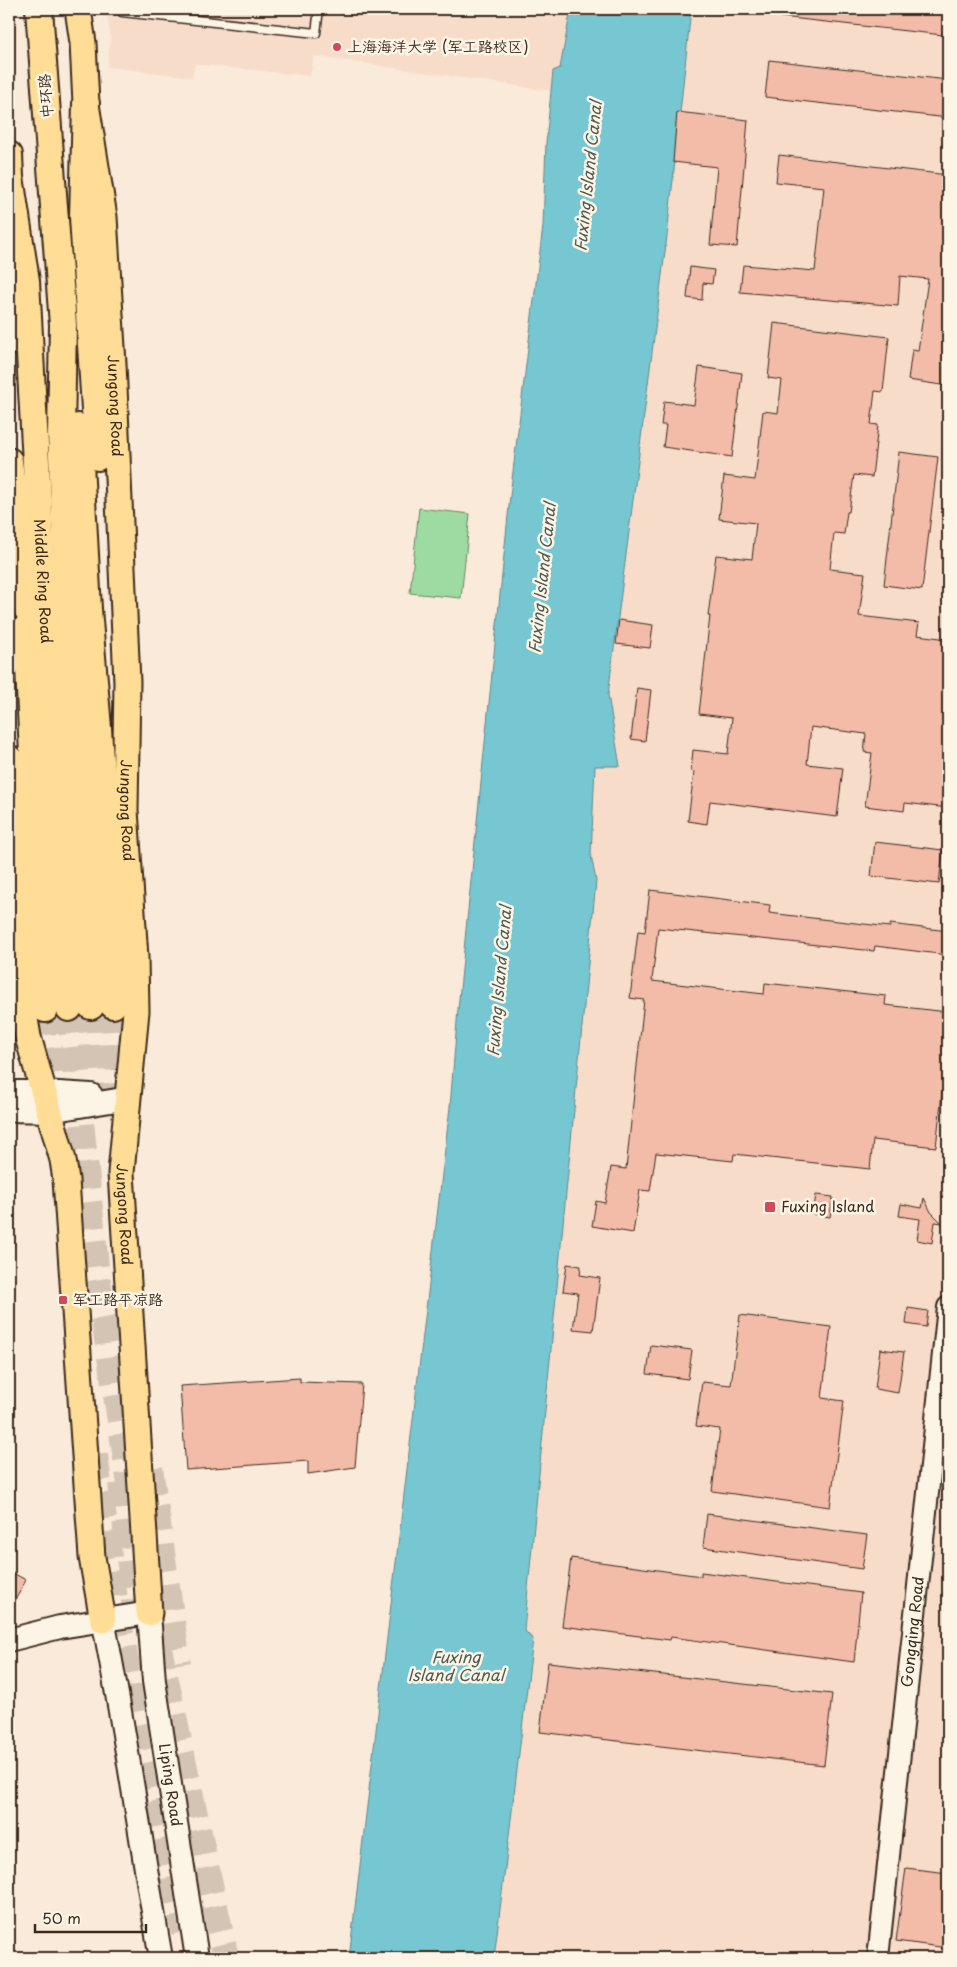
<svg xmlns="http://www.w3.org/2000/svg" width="957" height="1967" font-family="'Playpen Sans','LXGW WenKai TC',sans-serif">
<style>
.built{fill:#f8dcca}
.green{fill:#9edba2;stroke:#6c8260}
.water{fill:#77c7d2;stroke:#5f888a}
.building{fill:#f3bca8;stroke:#3b2a1e}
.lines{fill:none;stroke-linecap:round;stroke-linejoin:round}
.trunk-tunnel{stroke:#d4c4b4;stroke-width:26;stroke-dasharray:26 13;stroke-linecap:butt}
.service-casing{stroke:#3b2a1e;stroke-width:11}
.tertiary-casing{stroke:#3b2a1e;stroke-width:24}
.secondary-casing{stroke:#3b2a1e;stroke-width:26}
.primary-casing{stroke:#3b2a1e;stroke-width:29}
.trunk-casing{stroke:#3b2a1e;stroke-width:30}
.service{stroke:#fcf5e5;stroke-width:8}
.tertiary{stroke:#fcf5e5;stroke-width:20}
.secondary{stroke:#fcf5e5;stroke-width:22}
.primary{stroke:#ffdd96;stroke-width:25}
.trunk{stroke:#ffdd96;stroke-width:26}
.poi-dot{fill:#d1495b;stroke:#fcf5e5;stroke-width:2}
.labels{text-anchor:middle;stroke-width:5;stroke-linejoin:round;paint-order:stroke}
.poi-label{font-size:15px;fill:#3b2a1e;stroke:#fcf5e5;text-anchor:start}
.street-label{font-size:15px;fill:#3b2a1e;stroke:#fcf5e5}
.water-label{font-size:16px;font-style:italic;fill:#4d5954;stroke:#fcf5e5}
</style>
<rect width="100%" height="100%" fill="#faead9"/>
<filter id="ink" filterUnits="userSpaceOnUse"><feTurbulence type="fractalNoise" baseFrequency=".02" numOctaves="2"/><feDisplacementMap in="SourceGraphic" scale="10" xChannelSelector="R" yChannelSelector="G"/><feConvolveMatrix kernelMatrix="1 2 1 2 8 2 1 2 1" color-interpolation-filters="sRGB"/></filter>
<g filter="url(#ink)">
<path class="built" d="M106 9H571L560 68 553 71 551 91 314 56 310 76 195 64 192 77 107 67 111 38Z
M691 9H948V1958H494L533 1639 524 1630 596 881 591 855 595 766H620L608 695 667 236Z"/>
<path class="green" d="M419 508 470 514 461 598 410 593Z"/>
<path class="water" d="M571 9H691L667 236 608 695 620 766H595L591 855 596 881 524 1630 533 1639 494 1958H349L450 1107 458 1009 510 496 543 226 546 142 553 71 560 68Z"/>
<path class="building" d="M782 9H903L946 14 943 35 781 17Z
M769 60 948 80V118L765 97Z
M677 112 748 120 737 247 710 245 717 167 673 162Z
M779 155 948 175V386L908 380 912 350 918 351 928 279 900 276 898 306 740 292 743 265 815 271 824 187 776 182Z
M690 267 714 270 712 284 703 283 702 300 687 298Z
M774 323 889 337 883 392 875 391 871 424 878 425 872 477 854 475 849 512H847L844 534 834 533 830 569 865 573 859 616 919 623 917 635 948 639V808L905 803 904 811 865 806 872 753 864 752 866 734 811 727 807 764 843 768 837 817 710 801 707 824 688 821 694 772 691 771 693 750 728 754 732 718 699 714 710 616H708L716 555 752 559 756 523 719 519 724 476 755 480 763 411 778 413 782 380 768 378Z
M699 367 742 373 732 457 663 447 666 425H661L664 401 694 405Z
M899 452 938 457 922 590 884 585Z
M619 620 653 625 650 648 616 644Z
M637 688 651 690 645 741 631 739Z
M875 842 943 850 939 884 871 876Z
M650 890 770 905 769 913 890 927V924L948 931 947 955 875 946 874 951 658 928 652 981 764 994 765 983 886 996 885 1005 948 1012V1040L936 1147 873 1140 870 1169 734 1154 733 1161 656 1153 650 1191 640 1190 633 1233 592 1226 596 1201 605 1203 611 1167 626 1169 644 1000 630 998 638 931 645 932Z
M816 1195 833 1197 830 1217 813 1214Z
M924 1198 931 1212 942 1223 935 1222 932 1243 917 1240 920 1219 899 1216 901 1204 922 1208Z
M567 1264 581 1266 580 1275 600 1278 593 1331 573 1329 578 1293 563 1291Z
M908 1308 928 1311 926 1327 906 1324Z
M740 1315 831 1327 822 1398 844 1401 830 1507 712 1491 720 1429 696 1426 702 1382 731 1385Z
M651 1345 692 1350 688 1379 647 1374Z
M880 1349 904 1352 898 1393 875 1389Z
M300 1378V1382L362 1384 355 1467 308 1474V1461L186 1470 180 1386Z
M707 1514 867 1535 862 1569 703 1547Z
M571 1558 701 1576V1572L861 1593 854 1662 671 1637 670 1640 562 1626Z
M9 1571 26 1580 9 1612Z
M548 1662 832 1694 824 1765 540 1732Z
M906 1868 948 1873V1948L896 1941Z"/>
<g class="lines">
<path class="trunk-tunnel" d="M113 1005 120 1110
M91 1006 98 1120
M69 1008 97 1275 133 1503
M45 1009 56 1110
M95 1455 117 1614 146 1764 184 1932
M150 1468 178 1664
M121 1483 137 1628
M157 1639 226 1958"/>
<g class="service-casing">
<path id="service" d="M122 12 316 33 319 9"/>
</g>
<g class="tertiary-casing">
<g id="tertiary">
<path id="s1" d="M878 1958 948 1307"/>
</g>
</g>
<g class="secondary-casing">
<g id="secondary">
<path d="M9 1092H43L91 1095"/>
<path d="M9 1110 49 1111 129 1098"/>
<path d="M103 1620C126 1732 141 1846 161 1958"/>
<path id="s2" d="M9 1640 60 1627 149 1613 154 1681 197 1958"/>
</g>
</g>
<g class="primary-casing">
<g id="primary">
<path id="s3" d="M78 9 83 43 86 104 104 217 113 364 127 682 125 810 135 957 136 1011 121 1173 149 1613"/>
<path d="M9 758 25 1019 28 1037 63 1160 66 1180 92 1557 103 1620"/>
</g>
</g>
<g class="trunk-casing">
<g id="trunk">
<path d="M39 9 63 325 61 433 69 611 91 1006"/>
<path d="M86 104 83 217 98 457"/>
<path id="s4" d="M9 155 10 177 26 281 44 609 69 1008"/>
<path d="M9 297 11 341"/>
<path d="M78 427 88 609 98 728 107 876 113 1005"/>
<path d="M9 461 27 609"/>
<path d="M27 627 45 1009"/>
</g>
</g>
<use href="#service" class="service"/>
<use href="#tertiary" class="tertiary"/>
<use href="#secondary" class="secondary"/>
<use href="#primary" class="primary"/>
<use href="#trunk" class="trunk"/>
</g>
</g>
<g class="poi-dot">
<circle cx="337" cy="47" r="5"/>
<rect x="764" y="1201" width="12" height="12" rx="2.5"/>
<rect x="58" y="1295" width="10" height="10" rx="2.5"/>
</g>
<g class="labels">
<g class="poi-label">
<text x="347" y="52">上海海洋大学 (军工路校区)</text>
<text x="781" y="1212">Fuxing Island</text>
<text x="73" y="1305">军工路平凉路</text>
</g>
<g class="street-label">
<text transform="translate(46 96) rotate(-94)" y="5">中环路</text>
<text dy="5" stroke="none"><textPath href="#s3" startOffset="399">Jungong Road</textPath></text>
<text dy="5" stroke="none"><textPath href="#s4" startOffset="428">Middle Ring Road</textPath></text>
<text dy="5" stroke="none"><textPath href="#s3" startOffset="804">Jungong Road</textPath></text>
<text dy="5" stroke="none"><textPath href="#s3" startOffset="1209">Jungong Road</textPath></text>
<text dy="5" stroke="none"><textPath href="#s1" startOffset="328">Gongqing Road</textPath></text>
<text dy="5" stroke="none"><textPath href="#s2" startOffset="316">Liping Road</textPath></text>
</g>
<g class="water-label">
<text transform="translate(588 176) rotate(-84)" y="6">Fuxing Island Canal</text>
<text transform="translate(542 578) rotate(-84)" y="6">Fuxing Island Canal</text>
<text transform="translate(499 981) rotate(-85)" y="6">Fuxing Island Canal</text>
<text x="456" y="1663">Fuxing<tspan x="456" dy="18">Island Canal</tspan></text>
</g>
</g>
<rect width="957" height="1967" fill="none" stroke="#fcf5e5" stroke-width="30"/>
<rect x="15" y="15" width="927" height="1937" fill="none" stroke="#3b2a1e" stroke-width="2" filter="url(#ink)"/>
<path d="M35 1924v8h111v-8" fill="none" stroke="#3b2a1e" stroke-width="2.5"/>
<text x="42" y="1924" font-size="15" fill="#3b2a1e" stroke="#fcf5e5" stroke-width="4" paint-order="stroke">50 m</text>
</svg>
